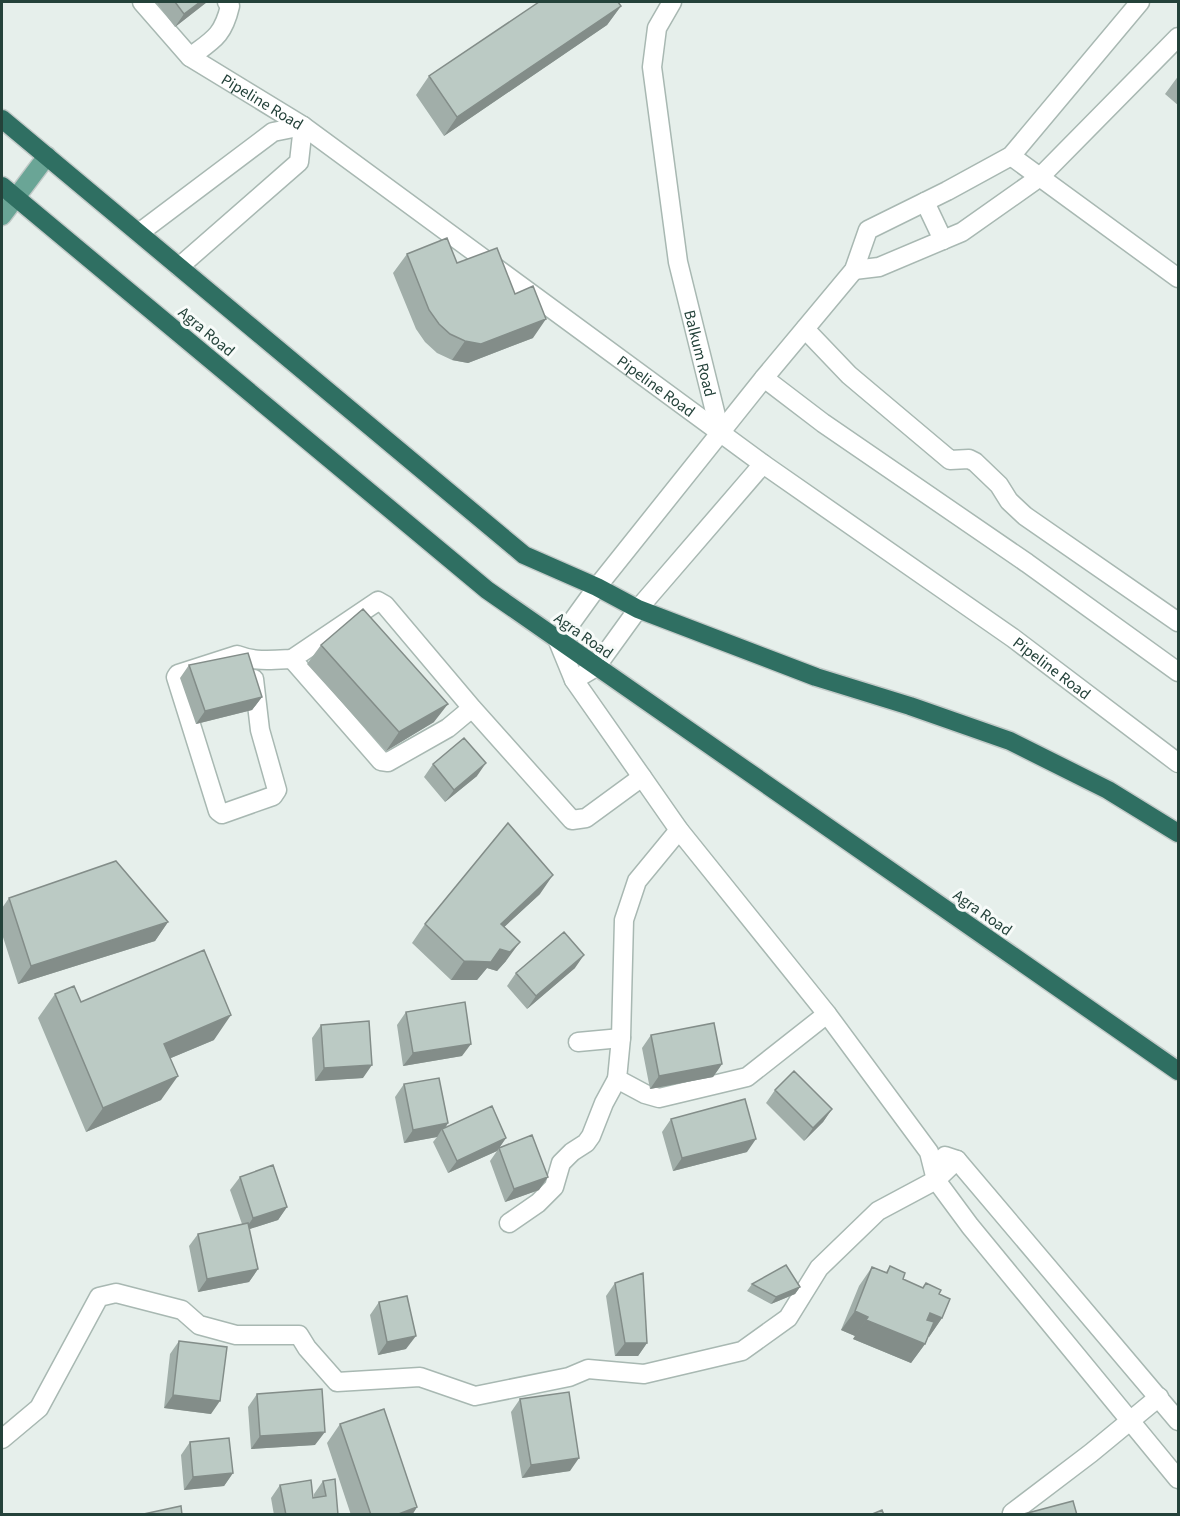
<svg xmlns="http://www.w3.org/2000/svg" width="1180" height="1516" font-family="'Source Sans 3',sans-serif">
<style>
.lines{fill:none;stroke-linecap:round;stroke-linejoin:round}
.minor-casing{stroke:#a8b8b2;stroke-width:21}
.major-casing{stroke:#c2cac8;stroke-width:21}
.highway-casing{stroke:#c2cac8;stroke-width:21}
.minor{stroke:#fff;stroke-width:18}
.major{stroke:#6aa596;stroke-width:18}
.highway{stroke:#2f6f62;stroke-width:18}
.wall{fill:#a1aea9}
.shaded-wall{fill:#838d89}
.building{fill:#bbcac4;stroke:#838d89;stroke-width:1.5}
.labels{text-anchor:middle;stroke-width:6;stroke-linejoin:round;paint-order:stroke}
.street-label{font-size:16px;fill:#24423a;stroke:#f7fbf9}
</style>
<rect width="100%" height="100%" fill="#e6efeb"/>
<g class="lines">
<g class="minor-casing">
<g id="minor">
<path id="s1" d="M142 2 190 57 303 126 763 464 1013 638 1178 763"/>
<path id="s2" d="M672 2 657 28 652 67 678 262 720 432"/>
<path d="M1140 2 1011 156 947 191 868 230 854 270 764 378 597 587 558 641 574 680 642 777 679 830 827 1014 929 1152 936 1180 970 1226 1178 1479"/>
<path d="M190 57C213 40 223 36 230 6L227 2"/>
<path d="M1011 156 1178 278"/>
<path d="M925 202 943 240"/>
<path d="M139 233 273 132 303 126"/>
<path d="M179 267 299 162 303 126"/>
<path d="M854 270 879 267 962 232 1040 177 1178 37"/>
<path d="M805 329 849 375 950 460 969 459 975 462 999 485 1009 501 1025 516 1178 622"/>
<path d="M764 378 823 423 1027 563 1178 672"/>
<path d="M254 679 260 730 277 790 273 796 222 814 218 811 176 677 178 674 237 655C255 662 273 660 292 659"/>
<path d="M574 680 596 667 638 609 763 464"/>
<path d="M472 708 448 728 388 762 381 761 292 659 378 601 385 605 472 708 572 820 586 818 642 777"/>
<path d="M679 830 637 881 624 920 621 1038 617 1079 645 1094 659 1098 747 1077 827 1014"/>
<path d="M578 1042 621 1038"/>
<path d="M945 1156 957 1160 1178 1421"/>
<path d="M509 1223 538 1203 554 1187 561 1163 572 1152 586 1143 591 1136 604 1103 617 1079"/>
<path d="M2 1439 39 1408 99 1297 116 1293 182 1310 199 1325 236 1335H299L307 1348 337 1382 420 1377 475 1396 569 1377 588 1369 644 1374 742 1351 788 1318 819 1268 878 1211 936 1180 957 1160"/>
<path d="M1012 1513 1091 1453 1159 1397"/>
</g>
</g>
<g class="major-casing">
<path id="major" d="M2 216 47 156"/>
</g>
<g class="highway-casing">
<path id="highway" d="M2 119 524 555 597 587 638 609 816 677 910 706 1010 741 1108 790 1178 833
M2 186 487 590 1178 1071"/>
</g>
<use href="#minor" class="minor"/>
<use href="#major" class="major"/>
<use href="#highway" class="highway"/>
</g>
<path class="wall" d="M156 2H207L175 27Z
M621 6 607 25 444 136 416 95 429 76Z
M1179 75V106L1165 94Z
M407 254 457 263 533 338 468 363 452 360 437 353 425 342 416 329 393 273Z
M321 645 434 722 386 751 307 664Z
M189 665 262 697 252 710 196 724 180 678Z
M433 764 477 776 445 802 424 777Z
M540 894 504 927 506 961 497 971 487 968 477 980H451L412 943 425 924Z
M9 898 168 922 155 941 18 984 2 934V908Z
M575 968 527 1009 507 986 516 973Z
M55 994 81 1002 214 1040 171 1058 161 1100 86 1132 38 1018Z
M406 1012 462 1056 403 1066 397 1025Z
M321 1025 363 1078 315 1081 312 1038Z
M651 1035 722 1064 713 1077 650 1089 642 1048Z
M404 1084 448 1123 445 1128 506 1138 499 1148 539 1190 505 1202 490 1161 497 1151 448 1173 433 1142 437 1137 404 1143 395 1097Z
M775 1090 832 1109 823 1122 804 1141 766 1103Z
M671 1119 747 1152 673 1171 662 1132Z
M240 1177 287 1207 278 1220 249 1229 258 1269 249 1282 198 1292 189 1246 198 1234 242 1224 230 1190Z
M890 1266 903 1279 922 1288 926 1283 939 1294 942 1318 929 1337H928L925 1344 911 1363 853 1339 855 1336 841 1330 859 1286 872 1267 886 1272Z
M615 1283 647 1343 638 1356H615L606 1296Z
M752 1284 800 1287 795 1294 771 1304 747 1291Z
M379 1302 406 1349 378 1355 370 1315Z
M179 1341 211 1414 164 1408 170 1354Z
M257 1394 315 1445 251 1449 248 1407Z
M520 1399 570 1471 522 1478 511 1412Z
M340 1424 417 1507 412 1515H351L327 1443Z
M190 1442 233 1473 224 1486 184 1490 181 1455Z
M323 1481 338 1515H274L271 1498 280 1485 313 1498 314 1497V1494Z"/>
<path class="shaded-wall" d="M200 2H207L175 27 184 14Z
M621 6 607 25 444 136 457 117Z
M546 319 533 338 468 363 452 360 465 341Z
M262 697 252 710 196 724 205 711Z
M448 704 434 722 386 751 399 732Z
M486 763 477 776 445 802 454 790Z
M553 875 540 894 487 943 501 924Z
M168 922 155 941 18 984 31 966Z
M520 942 506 961 497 971 487 968 477 980H451L464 961Z
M584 955 575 968 527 1009 536 996Z
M231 1015 214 1040 147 1068 164 1044Z
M471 1044 462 1056 403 1066 413 1053Z
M722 1064 713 1077 650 1089 659 1076Z
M372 1065 363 1078 315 1081 324 1068Z
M178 1076 161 1100 86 1132 103 1108Z
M832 1109 823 1122 804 1141 813 1128Z
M448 1123 443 1131 442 1129 437 1137 404 1143 413 1130Z
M506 1138 497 1151 448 1173 457 1161Z
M756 1139 747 1152 673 1171 682 1158Z
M548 1177 539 1190 505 1202 514 1189Z
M287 1207 278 1220 244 1231 253 1218Z
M258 1269 249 1282 198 1292 207 1279Z
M800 1287 795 1294 771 1304 776 1297Z
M855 1311 868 1317 855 1336 841 1330Z
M930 1313 942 1318 929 1337 916 1332Z
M866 1320 925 1344 911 1363 853 1339Z
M416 1336 406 1349 378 1355 387 1342Z
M625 1343H647L638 1356H615Z
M173 1395 220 1401 211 1414 164 1408Z
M325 1432 315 1445 251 1449 260 1436Z
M579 1458 570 1471 522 1478 531 1465Z
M233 1473 224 1486 184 1490 193 1477Z
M417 1507 412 1515H396Z"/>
<path class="building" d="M175 2H200L184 14Z
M539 2H618L621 6 457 117 429 76Z
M447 238 457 263 497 248 515 294 533 286 546 319 481 344 465 341 450 334 439 324 429 310 407 254Z
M363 609 448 704 399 732 321 645Z
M248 653 262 697 205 711 189 665Z
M464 738 486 763 454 790 433 764Z
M508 823 553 875 501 924 520 942 510 952 500 949 491 962 464 961 425 924Z
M116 861 168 922 31 966 9 898Z
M564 932 584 955 536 996 516 973Z
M204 950 231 1015 164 1044 178 1076 103 1108 55 994 74 986 81 1002Z
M465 1002 471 1044 413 1053 406 1012Z
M369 1021 372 1065 324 1068 321 1025Z
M714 1023 722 1064 659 1076 651 1035Z
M794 1071 832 1109 813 1128 775 1090Z
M439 1078 448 1123 413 1130 404 1084Z
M745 1099 756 1139 682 1158 671 1119Z
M492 1106 506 1138 457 1161 442 1129Z
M532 1135 548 1177 514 1189 499 1148Z
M273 1165 287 1207 253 1218 240 1177Z
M248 1223 258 1269 207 1279 198 1234Z
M786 1265 800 1287 776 1297 752 1284Z
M890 1266 905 1273 903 1279 923 1288 926 1283 941 1290 939 1294 950 1299 942 1318 930 1313 927 1320 934 1322 925 1344 866 1320 868 1317 855 1311 872 1267 887 1273Z
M643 1273 647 1343H625L615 1283Z
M407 1296 416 1336 387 1342 379 1302Z
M179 1341 227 1347 220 1401 173 1395Z
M322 1389 325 1432 260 1436 257 1394Z
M569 1392 579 1458 531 1465 520 1399Z
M384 1409 417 1507 396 1515H371L340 1424Z
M229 1438 233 1473 193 1477 190 1442Z
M335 1479 338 1515H286L280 1485 311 1480 313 1498 326 1496 323 1481Z
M1073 1501 1077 1515H1020Z
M181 1506 182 1515H139Z
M882 1510 884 1515H870Z"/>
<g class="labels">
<g class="street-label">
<text dy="6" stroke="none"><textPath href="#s1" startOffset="158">Pipeline Road</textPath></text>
<text transform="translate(207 331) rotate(40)" y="6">Agra Road</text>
<text dy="6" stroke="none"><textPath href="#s2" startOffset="360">Balkum Road</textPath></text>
<text dy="6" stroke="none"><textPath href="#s1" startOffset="644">Pipeline Road</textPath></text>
<text transform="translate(584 635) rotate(35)" y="6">Agra Road</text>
<text dy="6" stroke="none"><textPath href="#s1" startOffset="1130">Pipeline Road</textPath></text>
<text transform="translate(983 912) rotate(35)" y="6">Agra Road</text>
</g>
</g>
<rect width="1180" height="1516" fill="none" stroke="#24423a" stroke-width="6"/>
</svg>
